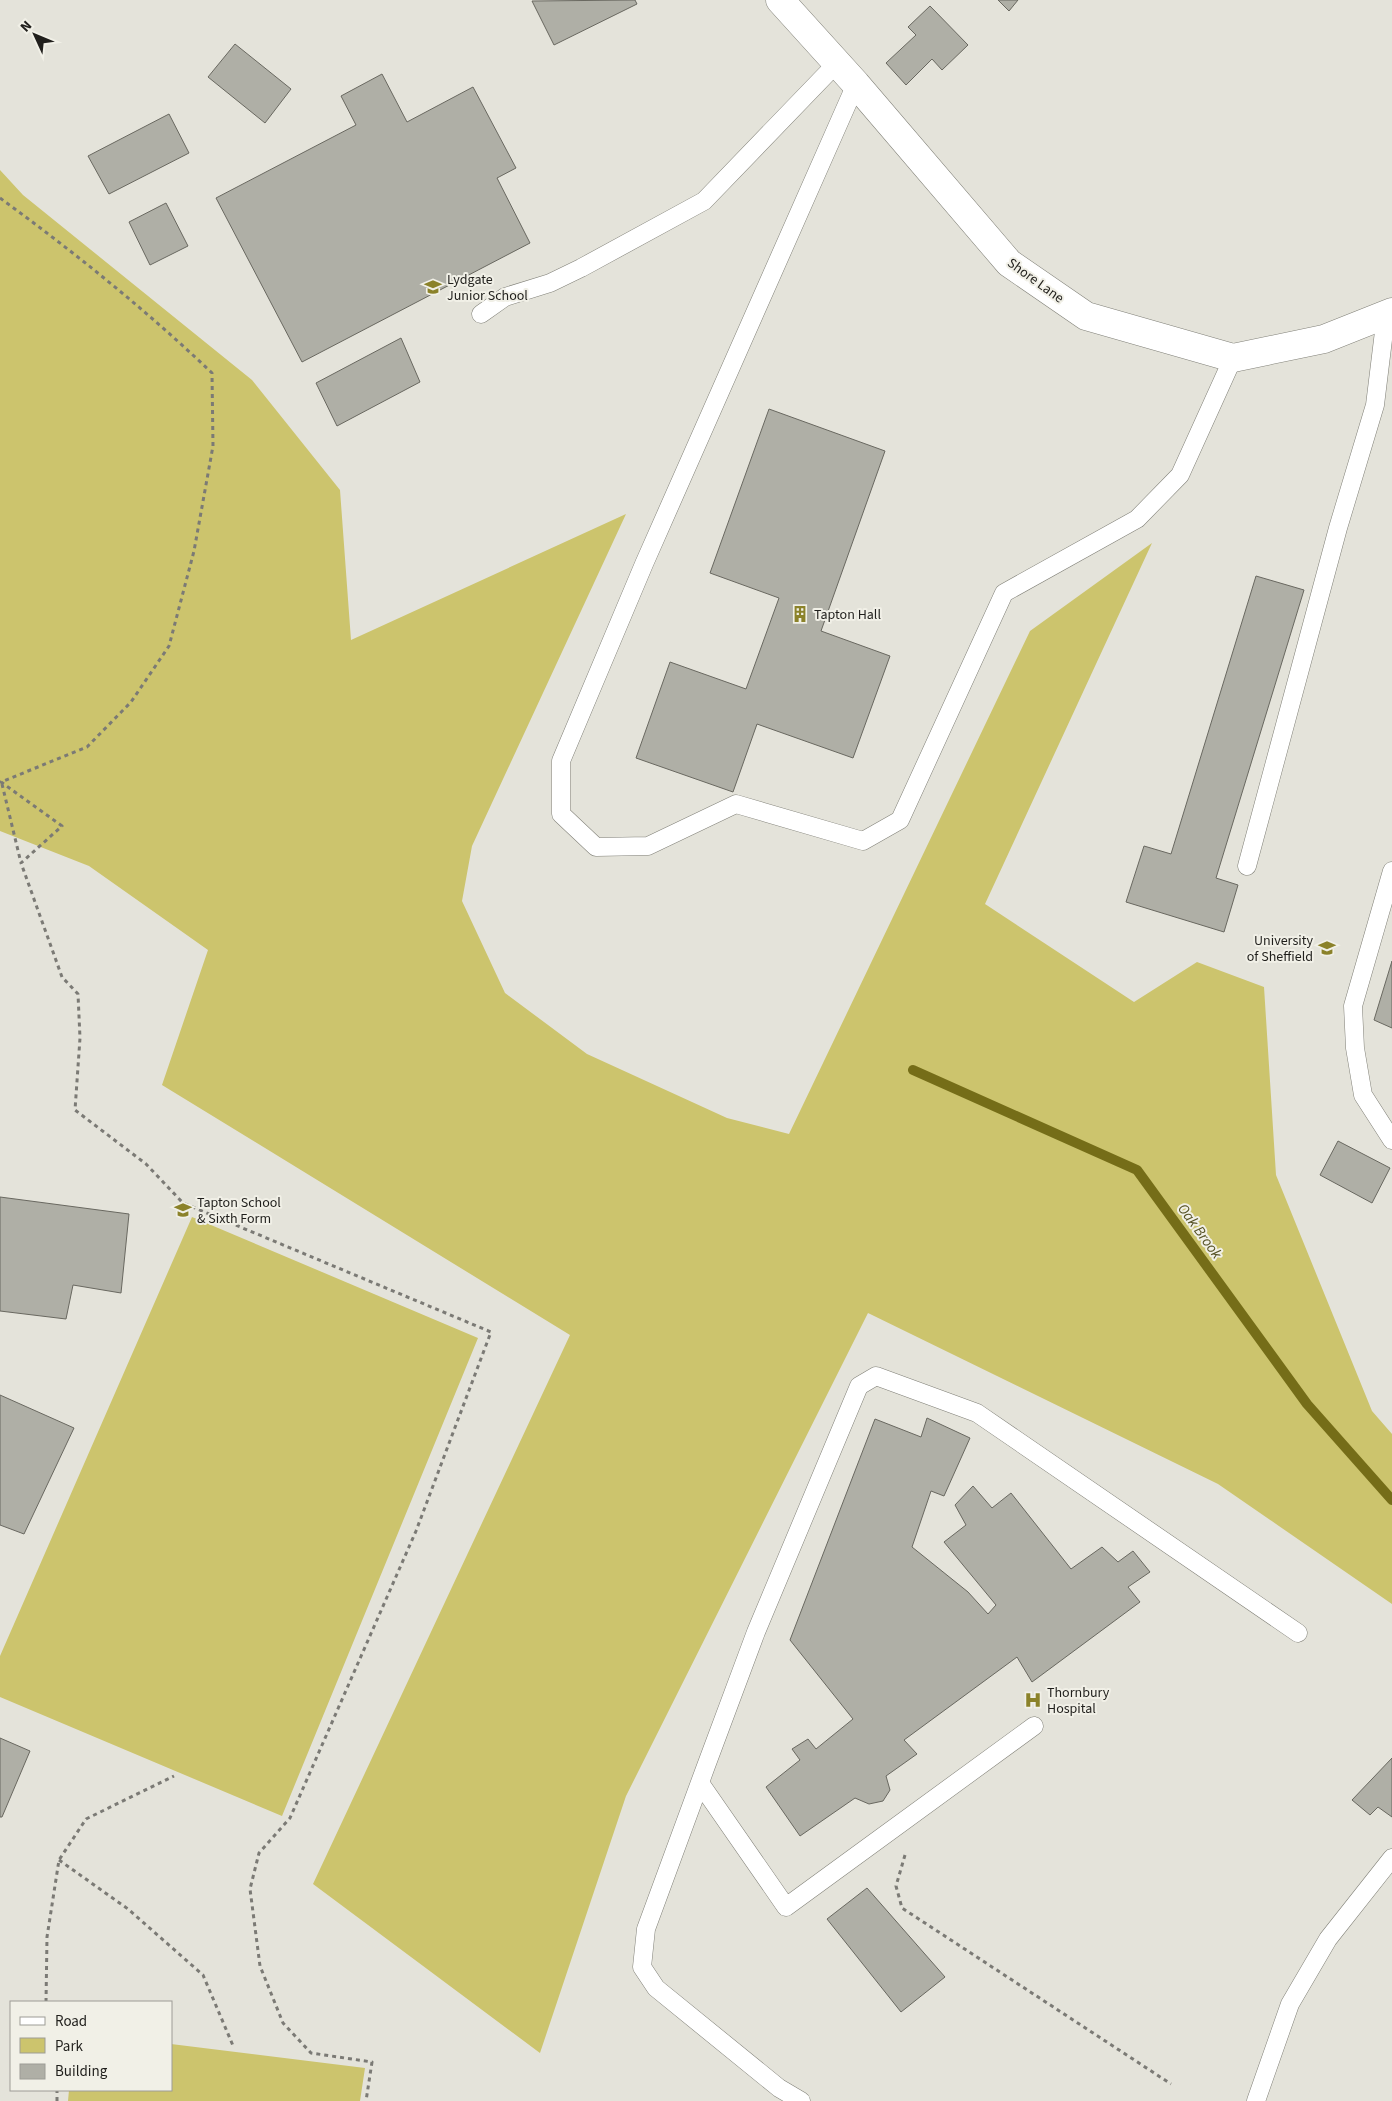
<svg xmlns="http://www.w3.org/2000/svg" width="1392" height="2101" font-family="'Source Sans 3',sans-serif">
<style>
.green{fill:#ccc46d}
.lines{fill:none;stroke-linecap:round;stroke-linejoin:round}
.stream{stroke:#756d18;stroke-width:10}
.building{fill:#afafa6;stroke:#696860}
.lane-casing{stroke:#818078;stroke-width:19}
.street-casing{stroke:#818078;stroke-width:29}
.path{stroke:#7b7a75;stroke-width:3;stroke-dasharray:4 4;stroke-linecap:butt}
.lane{stroke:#fff;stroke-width:18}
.street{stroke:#fff;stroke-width:28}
.labels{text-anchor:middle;stroke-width:4;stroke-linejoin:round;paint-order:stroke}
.poi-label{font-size:14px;fill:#201f1c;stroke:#f1f0e7;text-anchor:start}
.street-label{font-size:14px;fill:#201f1c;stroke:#f1f0e7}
.water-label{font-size:15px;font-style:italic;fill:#565226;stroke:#f1f0e7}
</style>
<rect width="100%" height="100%" fill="#e4e3da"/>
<path class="green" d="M0 170 23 195 252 380 340 490 351 640 626 514 472 846 462 901 505 993 587 1054 727 1118 789 1134 1030 631 1152 543 985 904 1134 1002 1197 962 1264 987 1276 1175 1372 1411 1392 1434V1604L1218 1484 868 1313 626 1796 540 2053 313 1884 570 1335 162 1085 208 950 89 866 0 831Z
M192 1217 478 1338 282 1816 0 1697V1656Z
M171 2044 365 2068 360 2101H68L69 2090H171Z"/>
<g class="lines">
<path class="stream" d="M913 1070 1137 1170 1307 1404 1392 1500"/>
</g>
<path class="building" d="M635 0 637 4 554 45 532 1Z
M998 0H1018L1009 11Z
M930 6 968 45 942 70 932 59 906 85 886 63 916 35 908 27Z
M235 44 291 89 265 123 208 77Z
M382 74 407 122 473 87 516 168 497 178 530 243 302 362 216 198 356 125 341 96Z
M169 114 189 153 109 194 88 156Z
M166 203 188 246 150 265 129 222Z
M401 338 420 382 337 426 316 383Z
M769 409 885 451 821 631 890 656 853 758 757 724 733 792 636 758 670 662 746 689 779 598 710 573Z
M1256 576 1304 590 1216 878 1238 885 1224 932 1126 902 1144 846 1171 854Z
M1392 961V1028L1374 1020Z
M1338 1141 1390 1168 1372 1203 1320 1175Z
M0 1197 129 1214 121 1293 73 1285 66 1319 0 1311Z
M0 1395 74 1428 24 1534 0 1525Z
M927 1418 970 1438 944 1496 931 1491 912 1547 968 1592 988 1614 996 1605 944 1542 966 1525 955 1505 973 1486 992 1508 1011 1493 1071 1569 1102 1547 1118 1562 1133 1551 1150 1572 1128 1587 1140 1602 1032 1682 1017 1657 904 1740 917 1754 886 1776 890 1790 883 1801 869 1804 855 1798 800 1836 766 1787 800 1760 792 1749 808 1739 816 1749 853 1719 790 1640 875 1419 921 1437Z
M0 1738 30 1751 2 1817H0Z
M1392 1758V1817L1378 1807 1370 1815 1352 1800Z
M867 1888 945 1977 901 2012 827 1919Z"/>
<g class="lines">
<g class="lane-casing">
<path id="lane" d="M856 84 644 564 561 761V814L596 847 648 846 736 804 863 841 900 820 1004 593 1137 519 1180 475 1233 358
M481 314 505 297 550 283 581 268 704 201 837 63
M1247 866 1338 528 1375 405 1386 315
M1392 871 1353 1006 1355 1048 1363 1095 1392 1140
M700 1783 786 1907 1034 1726
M801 2101 779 2088 656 1988 642 1967 646 1929 706 1766 756 1632 859 1386 876 1376 977 1413 1298 1633
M1256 2101 1290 2004 1328 1939 1392 1858"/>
</g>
<g class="street-casing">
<path id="street" d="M780 0 856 84 1009 263 1086 316 1233 358 1324 339 1392 312"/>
</g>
<path class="path" d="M0 198C74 252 146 310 212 373L213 446 194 551 169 646 131 702 87 747 1 782 62 826 21 863 62 977 78 994 80 1038 75 1110 146 1164 183 1203 491 1332 416 1531 290 1818 259 1853 250 1889 260 1966 283 2023 311 2053 372 2062 366 2101
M2 784 21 863
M905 1855 896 1886 902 1908 1171 2084
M59 1860 128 1909 203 1975 234 2048
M46 2002 47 1937 59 1860 86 1819 174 1776
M57 2101V2090"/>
<use href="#lane" class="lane"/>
<use href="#street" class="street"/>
</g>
<defs>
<g id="school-bare" transform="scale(1.35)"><path d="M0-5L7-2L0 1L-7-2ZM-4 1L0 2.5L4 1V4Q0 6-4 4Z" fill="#8b822a" stroke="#f1f0e7" stroke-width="2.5" paint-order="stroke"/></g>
<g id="building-bare" transform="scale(1.35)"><path d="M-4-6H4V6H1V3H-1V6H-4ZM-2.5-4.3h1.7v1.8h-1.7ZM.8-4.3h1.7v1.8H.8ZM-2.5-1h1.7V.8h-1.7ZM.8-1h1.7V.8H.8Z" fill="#8b822a" stroke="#f1f0e7" stroke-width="2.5" paint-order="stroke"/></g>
<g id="university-bare" transform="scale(1.35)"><path d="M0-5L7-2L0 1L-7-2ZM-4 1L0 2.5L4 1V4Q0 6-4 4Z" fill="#8b822a" stroke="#f1f0e7" stroke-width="2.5" paint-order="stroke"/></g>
<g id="hospital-bare" transform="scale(1.35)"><path d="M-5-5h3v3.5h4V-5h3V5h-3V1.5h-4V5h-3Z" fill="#8b822a" stroke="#f1f0e7" stroke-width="2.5" paint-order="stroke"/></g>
</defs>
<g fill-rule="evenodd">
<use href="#school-bare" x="433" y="287"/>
<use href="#building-bare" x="800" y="614"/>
<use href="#university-bare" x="1327" y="948"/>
<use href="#school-bare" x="183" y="1210"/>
<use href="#hospital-bare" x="1033" y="1700"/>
</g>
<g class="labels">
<g class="poi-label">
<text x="447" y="284">Lydgate<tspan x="447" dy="16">Junior School</tspan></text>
<text x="814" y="619">Tapton Hall</text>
<text x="1313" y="945" text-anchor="end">University<tspan x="1313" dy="16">of Sheffield</tspan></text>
<text x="197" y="1207">Tapton School<tspan x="197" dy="16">&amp; Sixth Form</tspan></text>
<text x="1047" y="1697">Thornbury<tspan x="1047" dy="16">Hospital</tspan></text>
</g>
<g class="street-label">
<text transform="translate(1036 280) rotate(36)" y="5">Shore Lane</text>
</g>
<g class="water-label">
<text transform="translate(1200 1231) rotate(54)" y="5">Oak Brook</text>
</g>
</g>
<rect x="10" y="2001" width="162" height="90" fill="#f1f0e7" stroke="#9d9c96"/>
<rect x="20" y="2017" width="25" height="8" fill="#ffffff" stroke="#9d9c96"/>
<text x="55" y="2026" font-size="15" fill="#201f1c">Road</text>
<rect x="20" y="2038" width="25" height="15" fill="#ccc46d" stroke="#9d9c96"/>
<text x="55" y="2051" font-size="15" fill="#201f1c">Park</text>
<rect x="20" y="2064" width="25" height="15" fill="#afafa6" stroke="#9d9c96"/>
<text x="55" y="2076" font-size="15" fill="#201f1c">Building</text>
<g transform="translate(35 35) rotate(314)" stroke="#f1f0e7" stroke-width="4" paint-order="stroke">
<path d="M0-4L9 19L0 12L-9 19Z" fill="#201f1c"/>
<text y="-8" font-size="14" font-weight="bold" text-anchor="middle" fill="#201f1c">N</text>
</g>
</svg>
